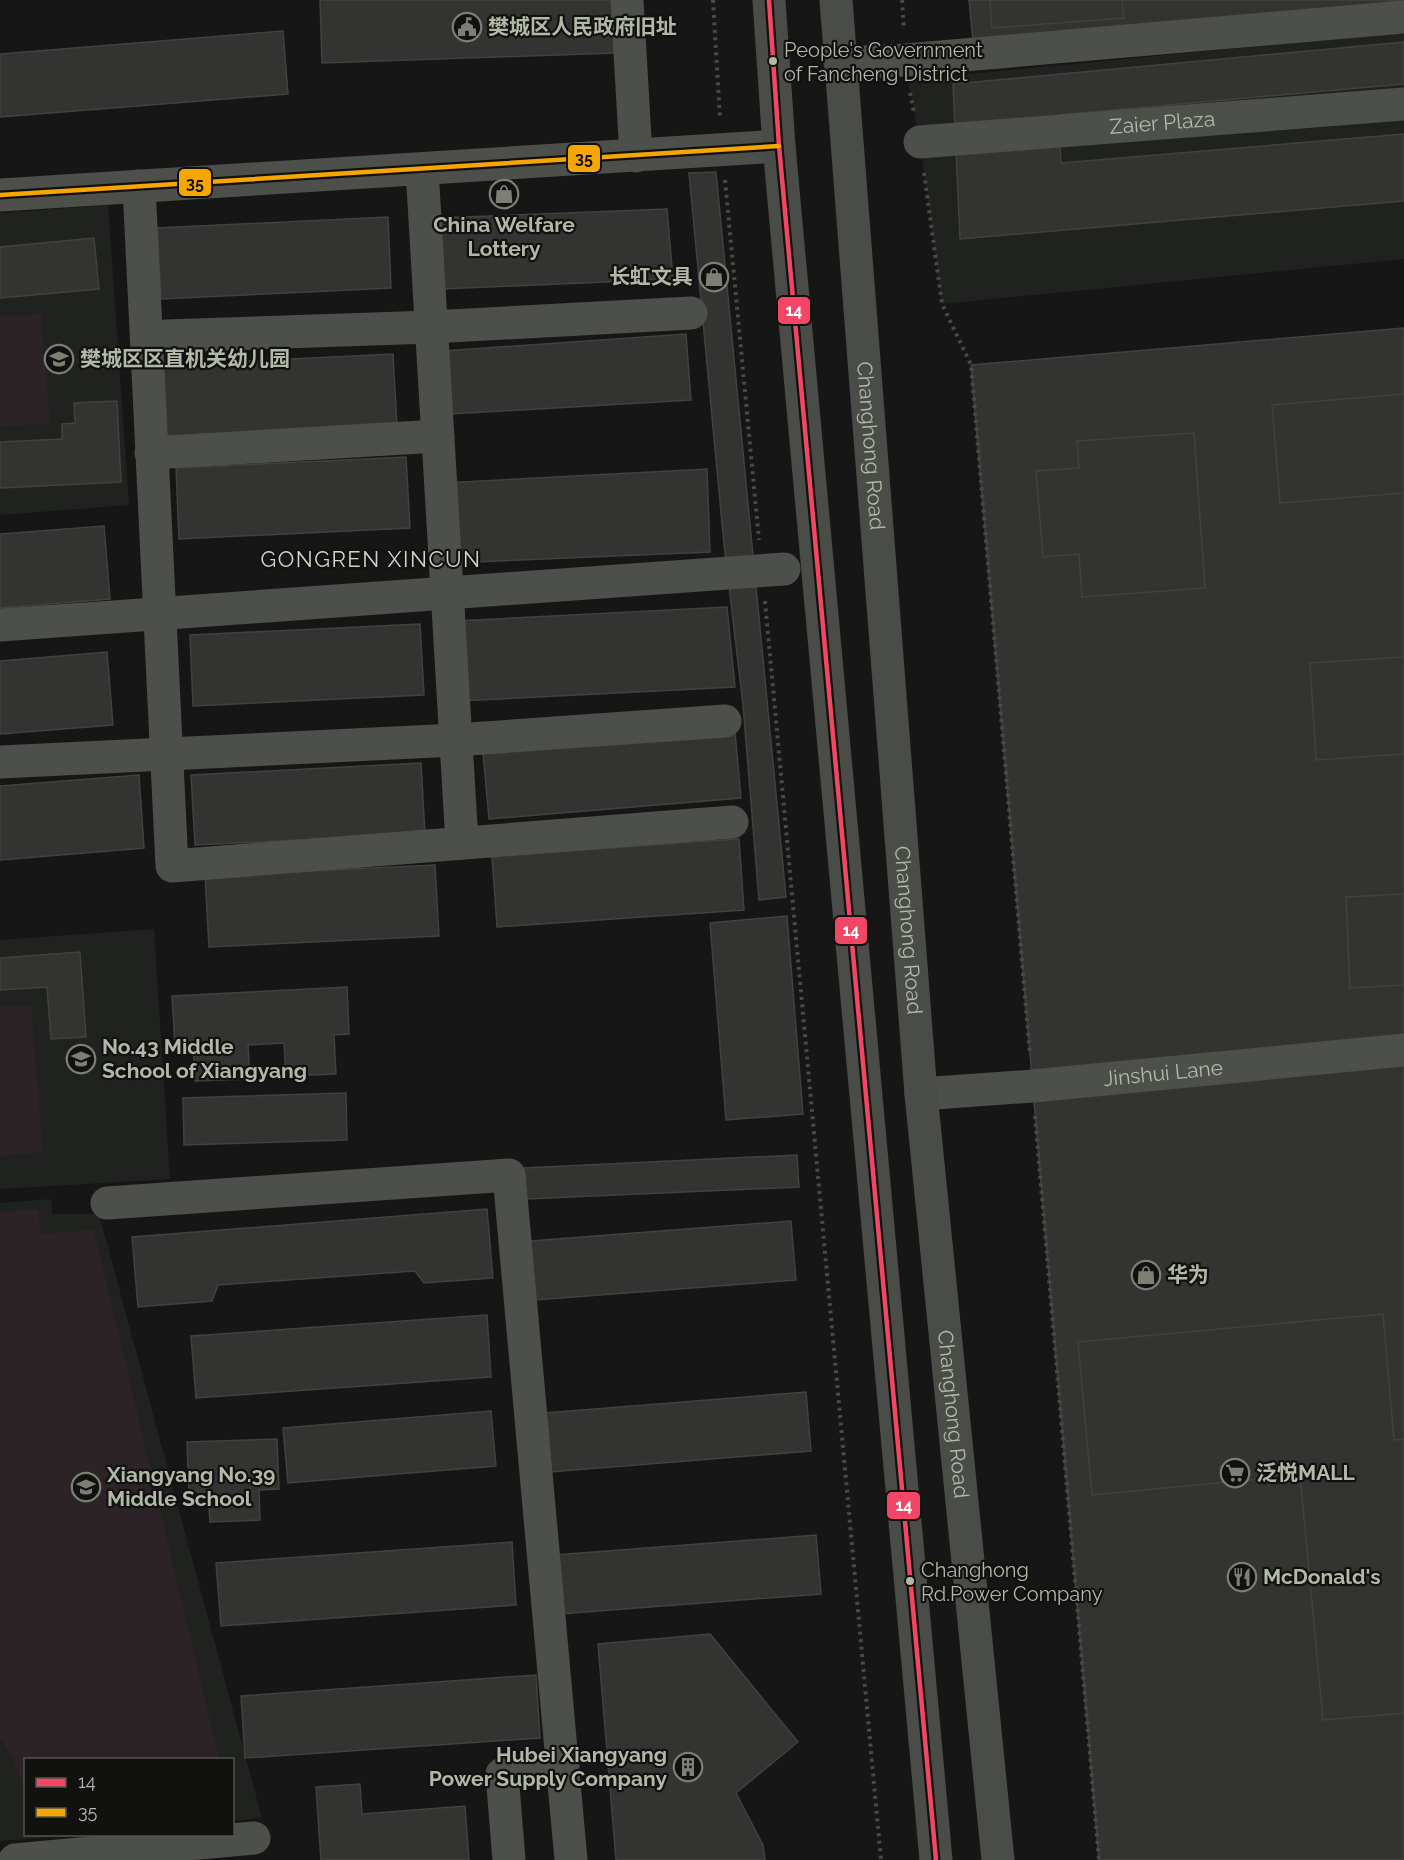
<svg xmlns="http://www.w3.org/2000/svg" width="1404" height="1860" font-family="Raleway,'Noto Sans SC',sans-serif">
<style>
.built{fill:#202220}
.green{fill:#2c2326}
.building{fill:#333432;stroke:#41423f;stroke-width:1.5}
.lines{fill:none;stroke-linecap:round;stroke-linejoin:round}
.path{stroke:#494a46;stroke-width:4;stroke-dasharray:3 4.5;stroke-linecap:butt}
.minor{stroke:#4d4f4a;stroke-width:33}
.highway{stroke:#4a4c48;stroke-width:33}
.bus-1-casing{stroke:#111210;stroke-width:9}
.bus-2-casing{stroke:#111210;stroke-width:9}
.bus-1{stroke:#f34667;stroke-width:4.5}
.bus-2{stroke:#f7a600;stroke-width:4.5}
.bus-dot{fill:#b2b8a7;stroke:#111210;stroke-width:2}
.labels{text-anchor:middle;stroke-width:4.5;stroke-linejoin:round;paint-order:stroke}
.bus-label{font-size:20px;fill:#b2b8a7;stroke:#111210;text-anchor:start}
.poi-label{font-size:21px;font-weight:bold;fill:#b2b8a7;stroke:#111210;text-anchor:start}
.street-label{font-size:21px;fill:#b2b8a7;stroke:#111210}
.neighbourhood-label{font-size:22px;letter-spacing:1.5px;fill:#cfd4c8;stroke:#111210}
.line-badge{stroke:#111210;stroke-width:2}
.badge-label{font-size:16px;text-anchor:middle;font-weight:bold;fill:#fff}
.pale-badge-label{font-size:16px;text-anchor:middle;font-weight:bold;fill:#111}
</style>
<rect width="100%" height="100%" fill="#161616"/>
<path class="built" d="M1404 32V259L942 304 920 142 908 80Z
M108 205 129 505 0 515V213Z
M154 929 170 1179 0 1189V940Z
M51 1199 52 1214H99L262 1818 233 1821 232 1760H26V1834L78 1835 0 1841V1203Z"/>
<path class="green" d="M41 314 50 423 0 427V317Z
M31 1005 43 1152 0 1156V1007Z
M39 1209 40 1234 94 1230 219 1759 26 1760 25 1789 13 1759 0 1738V1212Z"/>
<path class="building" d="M320 0H612L614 53 322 63Z
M969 0H1404V4L973 41Z
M990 0H1122L1124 18 992 28Z
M283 31 288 94 0 117V54Z
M1404 42V84L1059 115 1061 163 1404 134V201L960 239 953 84Z
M716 172 786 897 759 900 743 705 724 544 689 173Z
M667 209 673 279 442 289 437 218Z
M388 217 391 288 161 299 157 228Z
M94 238 99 289 0 298V247Z
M1404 328V1860H1099L971 365Z
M686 334 691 400 450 414 444 351Z
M393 354 397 425 167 436 163 365Z
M1404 394V493L1280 503 1272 405Z
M117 401 121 482 0 488V442L62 439V424L75 423 74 403Z
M1194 433 1205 588 1082 597 1079 554 1043 557 1036 471 1079 468 1077 441Z
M406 457 410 528 179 539 176 468Z
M707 469 710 552 450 563 444 483Z
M104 526 110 599 0 608V534Z
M727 607 735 687 461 701 456 621Z
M420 624 424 695 193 706 190 635Z
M107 652 113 725 0 734V661Z
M1404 657V754L1316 760 1310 663Z
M735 732 741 798 489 819 483 753Z
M421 763 425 834 195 845 191 775Z
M139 775 144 848 0 860V786Z
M739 839 744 910 497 927 492 856Z
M435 865 439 936 209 947 205 876Z
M1404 894V985L1350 988 1346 897Z
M787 916 803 1114 726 1120 710 923Z
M80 952 86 1037 51 1039 47 987 0 990V958Z
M347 987 349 1034 334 1035 336 1074 286 1076 284 1043 248 1045 250 1079 195 1081 193 1044 175 1045 172 996Z
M346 1093 347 1140 184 1145 183 1098Z
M797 1155 799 1187 526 1199 524 1168Z
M487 1209 493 1278 424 1283 415 1271 218 1285 212 1301 138 1307 132 1237Z
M791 1221 796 1280 535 1300 531 1241Z
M1383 1314 1394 1440 1404 1439V1713L1323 1720 1300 1475 1092 1495 1078 1342Z
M487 1315 491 1377 196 1398 191 1336Z
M806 1392 811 1451 550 1472 545 1413Z
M491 1411 496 1466 288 1483 283 1428Z
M277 1439 279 1489 259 1490 260 1520 210 1522 208 1492H189L187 1442Z
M816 1535 821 1594 560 1614 555 1555Z
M512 1542 516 1605 221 1626 216 1563Z
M710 1634 798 1742 736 1793 763 1845 765 1860H616L598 1644Z
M536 1675 540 1738 245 1758 241 1696Z
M360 1784 362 1814 465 1806 469 1860H321L316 1787Z"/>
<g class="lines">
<path class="path" d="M713 0 720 119
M902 0 904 29
M910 93 914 112
M924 173 942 304 971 365 1030 1055
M725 180 759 540
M765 601 881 1860
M1035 1116 1099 1860"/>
<g class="minor">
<path d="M627 0 636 156"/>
<path d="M840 63 906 60 1404 17"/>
<path id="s1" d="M920 142 1404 104"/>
<path d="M139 186 172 866 732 822"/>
<path d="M423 186 462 843"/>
<path d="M0 195 779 146"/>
<path d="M165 336 431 327 691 313"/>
<path d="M151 453 438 436"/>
<path d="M0 625 784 569"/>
<path d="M0 762 456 740 725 721"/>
<path id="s2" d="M921 1094 1033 1086 1404 1050"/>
<path d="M107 1203 509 1175 571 1860"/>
<path d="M15 1860 254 1838"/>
<path d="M509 1860 502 1774 563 1766"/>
</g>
<g class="highway">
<path d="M769 0 779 146 936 1860"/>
<path id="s3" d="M836 0 921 1094 998 1860"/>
</g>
<g class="bus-1-casing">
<path id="bus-1" d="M769 0 779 146 936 1860"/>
</g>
<g class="bus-2-casing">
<path id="bus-2" d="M0 195 779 146"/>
</g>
<use href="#bus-1" class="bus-1"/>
<use href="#bus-2" class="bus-2"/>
</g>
<defs>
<g id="civic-ring" transform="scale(1.5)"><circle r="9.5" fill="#111210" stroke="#7b7f74" stroke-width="1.5"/><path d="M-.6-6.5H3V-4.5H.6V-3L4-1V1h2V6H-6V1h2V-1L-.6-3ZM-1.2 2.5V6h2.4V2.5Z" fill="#7b7f74"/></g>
<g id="shop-ring" transform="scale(1.5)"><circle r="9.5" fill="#111210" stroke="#7b7f74" stroke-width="1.5"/><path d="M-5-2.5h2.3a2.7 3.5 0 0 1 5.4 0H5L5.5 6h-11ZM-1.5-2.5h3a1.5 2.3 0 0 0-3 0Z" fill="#7b7f74"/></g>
<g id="school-ring" transform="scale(1.5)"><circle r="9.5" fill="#111210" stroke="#7b7f74" stroke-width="1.5"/><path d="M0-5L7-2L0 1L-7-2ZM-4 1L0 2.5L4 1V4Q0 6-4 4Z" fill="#7b7f74"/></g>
<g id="supermarket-ring" transform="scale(1.5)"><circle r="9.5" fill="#111210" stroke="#7b7f74" stroke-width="1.5"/><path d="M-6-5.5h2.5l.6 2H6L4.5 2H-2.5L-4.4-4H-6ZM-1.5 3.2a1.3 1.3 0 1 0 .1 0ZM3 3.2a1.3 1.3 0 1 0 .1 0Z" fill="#7b7f74"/></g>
<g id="restaurant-ring" transform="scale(1.5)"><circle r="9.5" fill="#111210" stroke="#7b7f74" stroke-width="1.5"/><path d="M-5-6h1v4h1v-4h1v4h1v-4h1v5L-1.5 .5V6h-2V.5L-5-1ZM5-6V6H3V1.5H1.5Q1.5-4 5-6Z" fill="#7b7f74"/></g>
<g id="building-ring" transform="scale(1.5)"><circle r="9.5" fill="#111210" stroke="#7b7f74" stroke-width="1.5"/><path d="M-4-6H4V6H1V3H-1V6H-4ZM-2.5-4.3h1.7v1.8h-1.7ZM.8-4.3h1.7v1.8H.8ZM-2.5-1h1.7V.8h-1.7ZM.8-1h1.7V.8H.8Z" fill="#7b7f74"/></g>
</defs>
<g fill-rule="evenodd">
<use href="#civic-ring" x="467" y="27"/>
<use href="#shop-ring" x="504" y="194"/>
<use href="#shop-ring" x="714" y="277"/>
<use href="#school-ring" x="59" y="359"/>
<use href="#school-ring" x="81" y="1059"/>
<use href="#shop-ring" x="1146" y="1275"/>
<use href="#supermarket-ring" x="1235" y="1473"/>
<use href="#school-ring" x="86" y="1487"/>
<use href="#restaurant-ring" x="1242" y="1577"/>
<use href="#building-ring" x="688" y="1767"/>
</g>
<g class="bus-dot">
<circle cx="773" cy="61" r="5"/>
<circle cx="910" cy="1581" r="5"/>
</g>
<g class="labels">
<g class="bus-label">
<text x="784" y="57">People's Government<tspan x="784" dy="24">of Fancheng District</tspan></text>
<text x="921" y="1577">Changhong<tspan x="921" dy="24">Rd.Power Company</tspan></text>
</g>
<g class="poi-label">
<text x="488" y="34">樊城区人民政府旧址</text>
<text x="504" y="232" text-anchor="middle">China Welfare<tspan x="504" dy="24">Lottery</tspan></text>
<text x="693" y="284" text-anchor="end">长虹文具</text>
<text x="80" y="366">樊城区区直机关幼儿园</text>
<text x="102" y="1054">No.43 Middle<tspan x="102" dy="24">School of Xiangyang</tspan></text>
<text x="1167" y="1282">华为</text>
<text x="1256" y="1480">泛悦MALL</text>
<text x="107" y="1482">Xiangyang No.39<tspan x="107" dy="24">Middle School</tspan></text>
<text x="1263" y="1584">McDonald's</text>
<text x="667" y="1762" text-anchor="end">Hubei Xiangyang<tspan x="667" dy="24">Power Supply Company</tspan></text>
</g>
<g class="street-label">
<text dy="7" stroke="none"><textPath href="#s1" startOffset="243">Zaier Plaza</textPath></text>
<text dy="7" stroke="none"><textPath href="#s3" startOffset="447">Changhong Road</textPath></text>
<text dy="7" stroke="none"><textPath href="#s3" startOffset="933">Changhong Road</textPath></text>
<text dy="7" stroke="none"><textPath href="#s2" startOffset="243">Jinshui Lane</textPath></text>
<text dy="7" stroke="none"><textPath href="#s3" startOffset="1419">Changhong Road</textPath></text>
</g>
<g class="neighbourhood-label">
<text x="371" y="567">GONGREN XINCUN</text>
</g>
</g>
<g class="line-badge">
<rect x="567" y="144" width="34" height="29" rx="6" fill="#f7a600"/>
<rect x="178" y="168" width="34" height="29" rx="6" fill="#f7a600"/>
<rect x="777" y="296" width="34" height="29" rx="6" fill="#f34667"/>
<rect x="834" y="916" width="34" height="29" rx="6" fill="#f34667"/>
<rect x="886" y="1491" width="35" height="29" rx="6" fill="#f34667"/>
</g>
<g class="badge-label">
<text x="794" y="316">14</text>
<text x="851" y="936">14</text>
<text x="904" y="1511">14</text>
</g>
<g class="pale-badge-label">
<text x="584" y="164">35</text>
<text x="195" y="189">35</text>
</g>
<rect x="24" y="1758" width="210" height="78" fill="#111210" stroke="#51544c" stroke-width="1.5"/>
<rect x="36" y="1778" width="30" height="9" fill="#f34667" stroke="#51544c" stroke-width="1.5"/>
<text x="78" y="1788" font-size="18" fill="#b2b8a7">14</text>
<rect x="36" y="1808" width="30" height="9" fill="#f7a600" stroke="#51544c" stroke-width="1.5"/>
<text x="78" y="1818" font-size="18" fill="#b2b8a7">35</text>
</svg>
